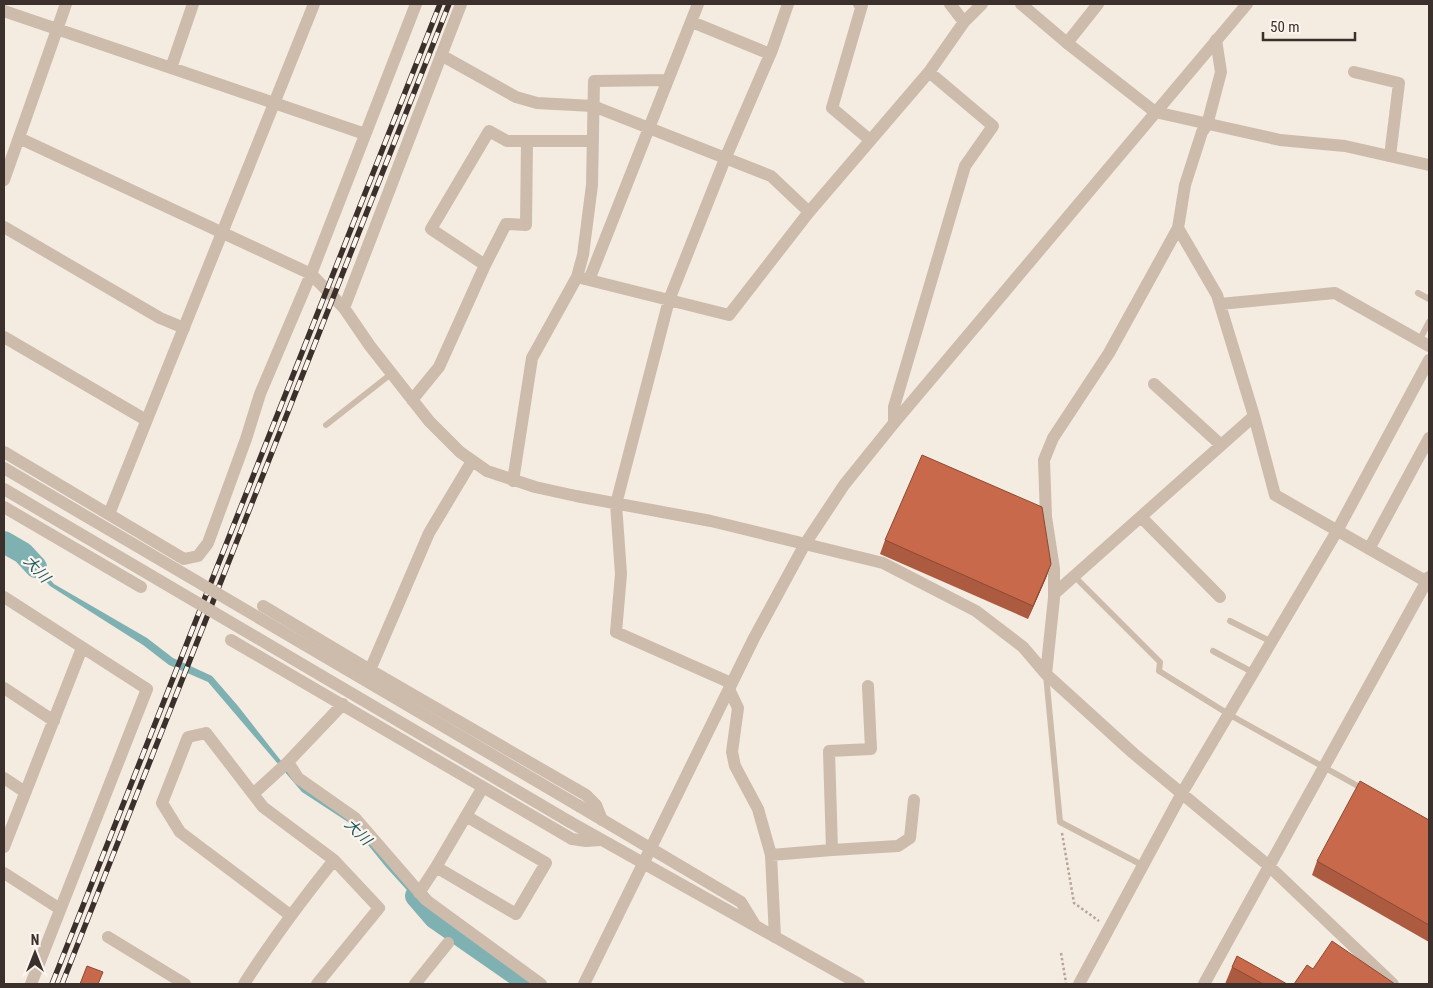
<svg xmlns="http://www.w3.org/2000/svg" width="1433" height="988" font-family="'Roboto Condensed','Noto Sans JP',sans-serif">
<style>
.water{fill:#7fb0b2}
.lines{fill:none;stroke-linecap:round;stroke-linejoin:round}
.river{stroke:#7fb0b2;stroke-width:22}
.path{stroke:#b9a596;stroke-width:2.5;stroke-dasharray:2.5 2.5;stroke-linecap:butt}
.service{stroke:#cdbbac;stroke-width:6}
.minor{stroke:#cdbbac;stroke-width:12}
.tertiary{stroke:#cdbbac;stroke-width:12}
.rail-casing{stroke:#3b302b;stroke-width:5.5}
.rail{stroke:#fbf5ee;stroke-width:4;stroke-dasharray:11;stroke-linecap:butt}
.tertiary-bridge{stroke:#cdbbac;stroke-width:12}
.wall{fill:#ac5a40}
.shaded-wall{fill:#8c4a34}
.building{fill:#c8694b;stroke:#8c4a34}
.labels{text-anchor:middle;stroke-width:4.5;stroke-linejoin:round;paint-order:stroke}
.water-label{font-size:15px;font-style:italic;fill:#1f5a5e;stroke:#fbf5ee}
</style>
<rect width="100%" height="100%" fill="#f4ebe1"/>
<path class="water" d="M15 547 23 550 54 584 147 638 173 658 212 676 238 706 300 785 353 821 437 918 434 920 386 867 351 824 302 792 208 682 169 665 143 645 50 586 21 554 13 550Z"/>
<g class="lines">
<path class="river" d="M4 542 23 553 36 567
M416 896 435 918 530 984"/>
<path class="path" d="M1062 833 1074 903 1099 921
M1061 953 1066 983"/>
<path class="service" d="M1418 293 1429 299
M1419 341 1429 322
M326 425 391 374
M1074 576 1160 662 1159 671 1230 715 1365 790
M1230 621 1272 642
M1213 651 1254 673
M1046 675 1060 822 1144 866"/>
<path class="minor" d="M859 4 862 5 832 108 870 140
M4 11 365 134
M692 22 770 54
M964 22 982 4
M1067 43 1098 4
M441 55 516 97 537 103 593 106 771 176 809 212 929 72 993 126 965 166 894 407V423
M171 68 193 4
M929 72 964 22 950 4
M1354 72 1399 83 1390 156
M19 138 311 274 344 308 370 346 429 421 460 452 487 471 535 487 576 496 711 521 883 563 976 611 1023 647 1046 674 1133 753 1269 866 1393 984
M527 141 526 225 506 224 485 265 431 229 489 131 507 141H593
M4 180 66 4
M4 227 160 318 184 328
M1178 228 1217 295 1254 416 1275 495 1429 583
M577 277 583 255 592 185 594 81 668 80
M589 280 698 4
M1220 304 1335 293 1429 346
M344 308 461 4
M4 337 146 420
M1154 384 1221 445
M412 400 439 367 485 265
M4 452 184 559 198 556 208 543 246 439 260 394 311 274 416 4
M472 461 429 533 370 670 586 795 596 805 602 820
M513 481 532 358 577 277 729 315 809 212
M4 507 141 587
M1141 517 1220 597
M1369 549 1429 438
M1054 594 1254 416
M4 597 147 689 31 984
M263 606 370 670
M231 640 572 839 586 841 601 840
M1046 674 1054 598V569L1046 517 1044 460 1053 438 1109 353 1178 228 1185 185 1202 132 1207 125 1221 72 1216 40
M731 683 616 632 621 574 616 504 669 300 725 159 772 50 788 4
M4 688 54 721
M729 689 738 708 732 752 735 766 758 809 771 855 775 937
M288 762 298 778 355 818 426 900 541 984
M4 778 25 792
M253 794 287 763 343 704
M4 847 82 648
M832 850 898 846 910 838 914 800
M771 855 832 850 829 751 871 749 868 686
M436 867 516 914 546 863 466 816
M419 893 436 867 483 787
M108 937 185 984
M244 984C272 940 301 901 334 860L263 807 206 733 188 737 162 803 180 832 290 915
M317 984 379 908 334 860
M415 984 448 943
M1079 984 1182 793 1337 531 1429 360
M1204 984 1429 577"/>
<path class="tertiary" d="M1021 4 1067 43 1155 112 1280 140 1345 146 1429 165
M109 514 314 4
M579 806 741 902 755 925
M570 822 859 984
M4 873 60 909
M584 984 754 638 805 544 844 485 894 423 1247 4"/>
<g class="rail-casing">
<path id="rail" d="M52 984 440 4
M62 984 449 4"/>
</g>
<use href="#rail" class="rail"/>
<path class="tertiary-bridge" d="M4 468 579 806
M4 489 570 822"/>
</g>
<path class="wall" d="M885 540 1051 564 1046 578 1028 619 880 554Z
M1429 820V942L1312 875 1317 861Z
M1232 967 1287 984H1225Z"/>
<path class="shaded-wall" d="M1051 564 1046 578 1028 619 1033 606Z"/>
<path class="building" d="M922 455 1042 507 1051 564 1033 606 885 540Z
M1360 781 1429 820V925L1317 861Z
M1332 941 1395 984H1294L1307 965 1313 969Z
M1237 956 1287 984H1263L1232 967Z
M87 966 103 972 98 984H80Z"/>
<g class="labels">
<g class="water-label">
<text transform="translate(37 569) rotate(47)" y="5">大川</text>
<text transform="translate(358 832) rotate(45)" y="5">大川</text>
</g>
</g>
<rect width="1433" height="988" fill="none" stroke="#3b302b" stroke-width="10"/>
<g transform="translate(35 953)" stroke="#fbf5ee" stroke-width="4" paint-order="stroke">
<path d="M0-4L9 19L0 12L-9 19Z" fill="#3b302b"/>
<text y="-8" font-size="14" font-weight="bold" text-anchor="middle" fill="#3b302b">N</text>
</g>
<path d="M1263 32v8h92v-8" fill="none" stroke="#3b302b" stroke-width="2.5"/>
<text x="1270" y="32" font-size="15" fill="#3b302b" stroke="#fbf5ee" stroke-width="4" paint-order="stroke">50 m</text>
</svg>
